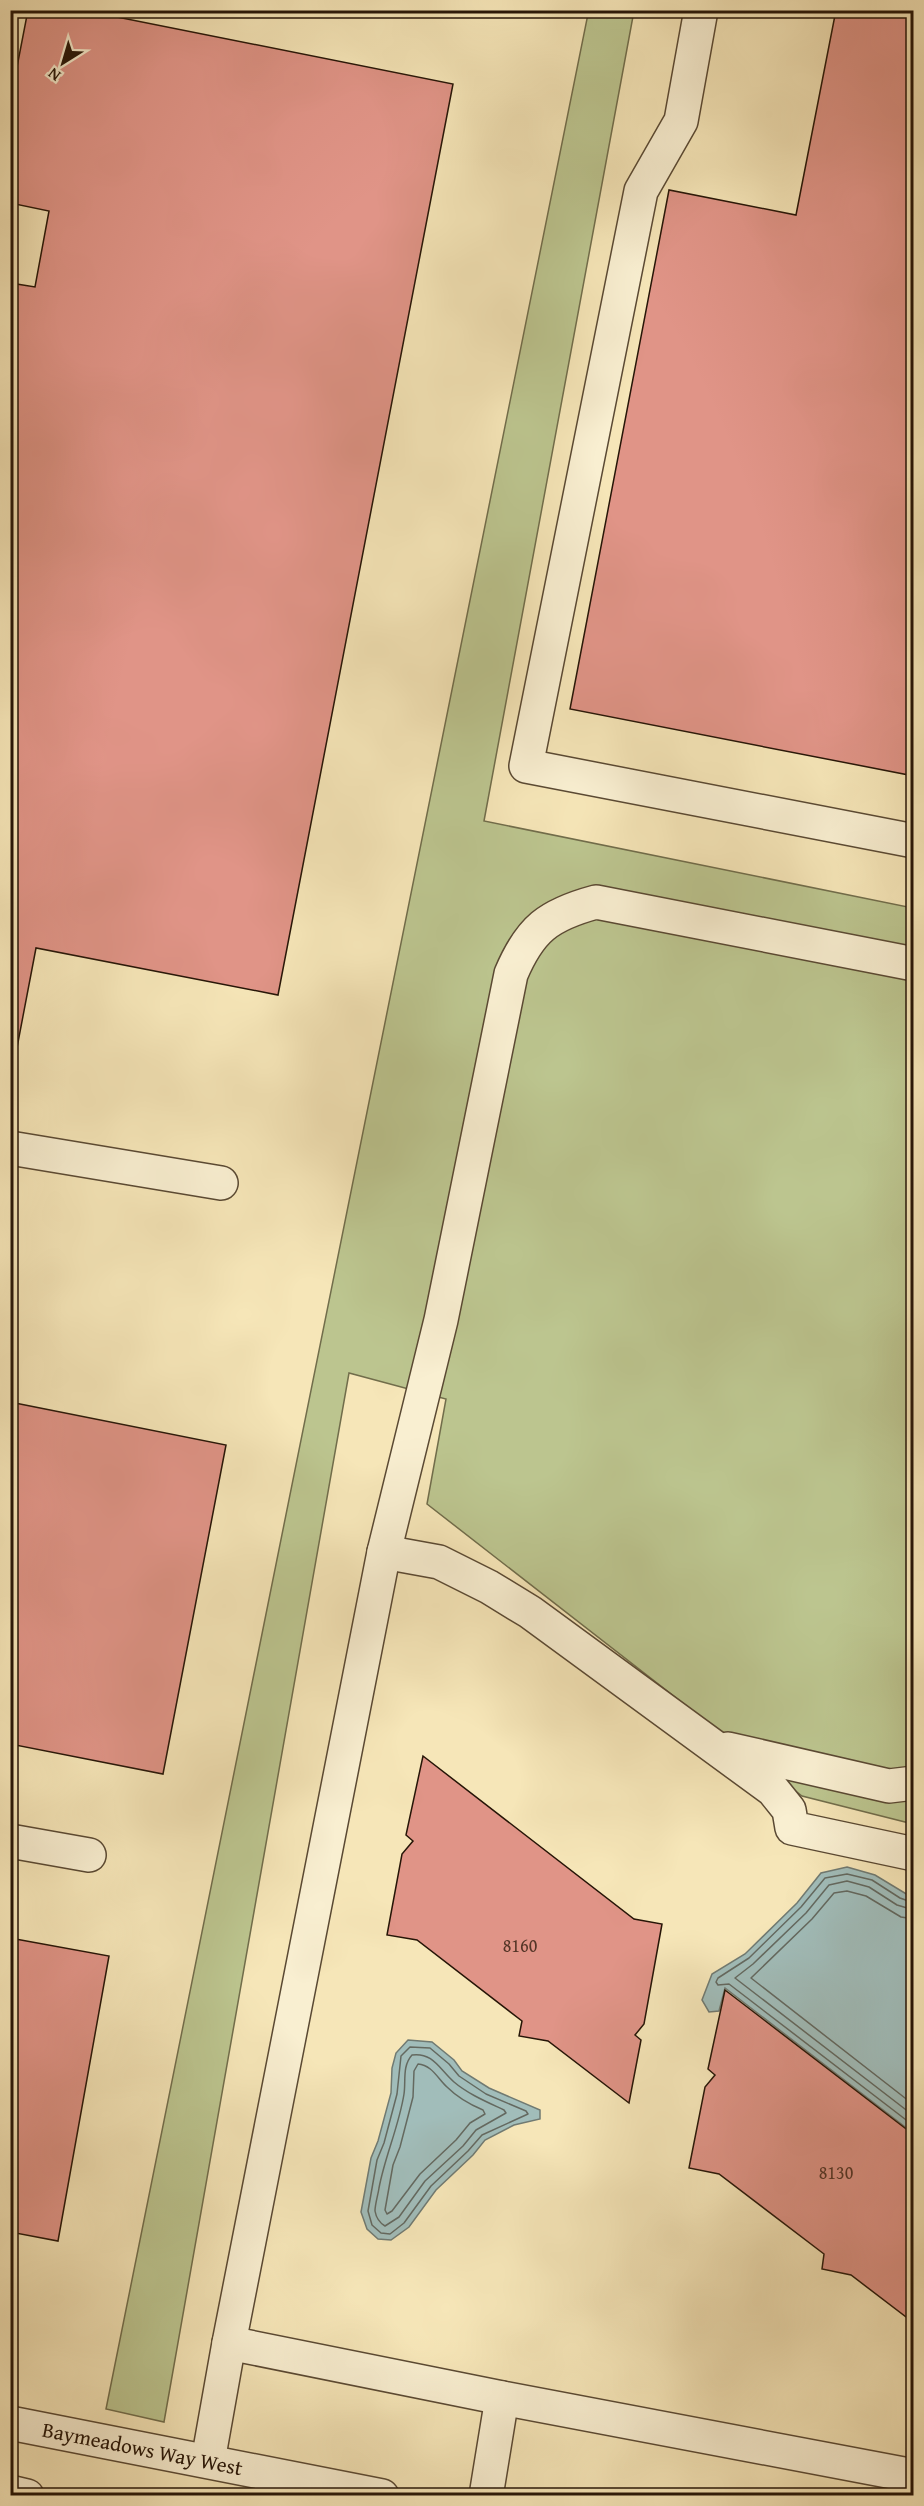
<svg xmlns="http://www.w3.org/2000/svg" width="924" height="2506" font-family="'Gentium Book Plus',serif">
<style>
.green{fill:#bcc58f;stroke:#716d4b;stroke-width:1.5}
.water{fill:#a1bdba;stroke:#707a72;stroke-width:1.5}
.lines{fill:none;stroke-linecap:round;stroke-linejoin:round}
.shore{stroke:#646960;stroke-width:1.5}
.building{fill:#e09487;stroke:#261507;stroke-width:1.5}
.minor-casing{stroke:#5a4933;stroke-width:36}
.minor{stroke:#f9efd1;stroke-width:33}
.labels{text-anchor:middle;stroke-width:4.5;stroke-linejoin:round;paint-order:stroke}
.number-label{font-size:18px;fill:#543527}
.street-label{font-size:21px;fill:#261507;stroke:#f9efd1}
</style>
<rect width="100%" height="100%" fill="#f6e6b8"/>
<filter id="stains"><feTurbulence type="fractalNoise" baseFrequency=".00333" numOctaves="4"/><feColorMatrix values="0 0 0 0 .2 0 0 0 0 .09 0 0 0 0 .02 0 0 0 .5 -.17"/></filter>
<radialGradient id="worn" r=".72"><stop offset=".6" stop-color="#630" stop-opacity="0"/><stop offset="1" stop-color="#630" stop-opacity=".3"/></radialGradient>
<path class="green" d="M566 11H634L484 821 913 908V1824L802 1796 427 1504 446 1399 349 1373 164 2422 106 2409 588 14Z"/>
<path class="water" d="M847 1867 875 1875 913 1898V2133L725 1988 719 2011 709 2012 702 2000 712 1974 745 1954 797 1903 821 1873Z
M408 2040 432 2042 454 2060 462 2071 489 2088 540 2110V2119L514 2125 485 2140 473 2155 436 2190 409 2227 391 2240 378 2239 367 2229 361 2212 371 2158 378 2141 391 2093 392 2068 396 2053Z"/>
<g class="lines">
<path class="shore" d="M914 1903 900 1898 872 1880 847 1874 825 1878 801 1907 749 1958 718 1978 716 1982 718 1985 729 1984 914 2126
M914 1910 897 1905 869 1887 847 1881 829 1885 806 1913 753 1964 735 1978 914 2116
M914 1919 901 1917 866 1896 847 1891 834 1893 812 1919 751 1978 914 2105
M410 2047 430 2048 449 2064 459 2076 486 2094 526 2111 528 2114 482 2135 468 2151 431 2186 404 2223 390 2234 381 2233 372 2225 368 2211 377 2160 384 2143 397 2094 401 2056Z
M412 2055C433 2052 440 2070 454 2082 468 2094 487 2102 504 2110L506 2113 476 2130 463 2146 425 2181 399 2217 385 2226C380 2223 376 2217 375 2211 375 2204 378 2195 379 2188 385 2156 399 2126 404 2094 406 2081 402 2066 412 2055Z
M418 2064C432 2065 438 2079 447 2087 456 2096 471 2105 483 2110L485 2114 470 2123 456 2140 420 2174 392 2211 387 2214 385 2210 393 2165 400 2147 413 2097 414 2071Z"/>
</g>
<path class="building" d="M28 10H82L453 84 278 995 36 948 11 1079 10 283 35 287 49 211 10 203V103Z
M836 10H914V776L570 709 669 190 796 215Z
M10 1402 226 1445 163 1774 10 1744Z
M423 1756 634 1919 662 1924 644 2024 635 2035 641 2040 629 2103 548 2041 519 2036 522 2021 417 1940 387 1935 402 1854 413 1841 406 1835Z
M10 1938 109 1956 58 2241 10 2232Z
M725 1990 914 2135V2323L851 2275 822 2269 824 2254 719 2174 689 2168 705 2087 715 2075 708 2069Z"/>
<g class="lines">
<g class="minor-casing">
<g id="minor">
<path d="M701 10 681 121 641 191 526 766 914 841"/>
<path d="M914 964 596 902C548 915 530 929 511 974L441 1320 384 1552 229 2343 502 2398 914 2476"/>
<path d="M10 1148 221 1183"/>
<path d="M384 1552 439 1562 489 1587 530 1612 773 1790 789 1810 792 1828 914 1854"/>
<path d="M728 1749 889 1786 914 1783"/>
<path d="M10 1841 89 1855"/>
<path id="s1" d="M10 2423 382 2496"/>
<path d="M208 2461 229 2343"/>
<path d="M10 2492 27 2496"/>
<path d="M486 2496 502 2398"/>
</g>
</g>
<use href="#minor" class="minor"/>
</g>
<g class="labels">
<g class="number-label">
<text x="520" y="1952">8160</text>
<text x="836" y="2179">8130</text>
</g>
<g class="street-label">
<text dy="7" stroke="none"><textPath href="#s1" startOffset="135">Baymeadows Way West</textPath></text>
</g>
</g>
<rect width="924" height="2506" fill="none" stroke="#f6e6b8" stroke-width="36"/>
<rect x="12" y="12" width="900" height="2482" fill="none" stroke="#261507" stroke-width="3"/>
<rect x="18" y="18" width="888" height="2470" fill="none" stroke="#261507" stroke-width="1.5"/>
<g transform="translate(63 63) rotate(217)" stroke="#f9efd1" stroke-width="4.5" paint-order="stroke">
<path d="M0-4.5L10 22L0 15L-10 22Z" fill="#261507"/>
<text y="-9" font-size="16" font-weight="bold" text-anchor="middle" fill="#261507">N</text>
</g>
<rect width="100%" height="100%" filter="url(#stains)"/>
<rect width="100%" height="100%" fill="url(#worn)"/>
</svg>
